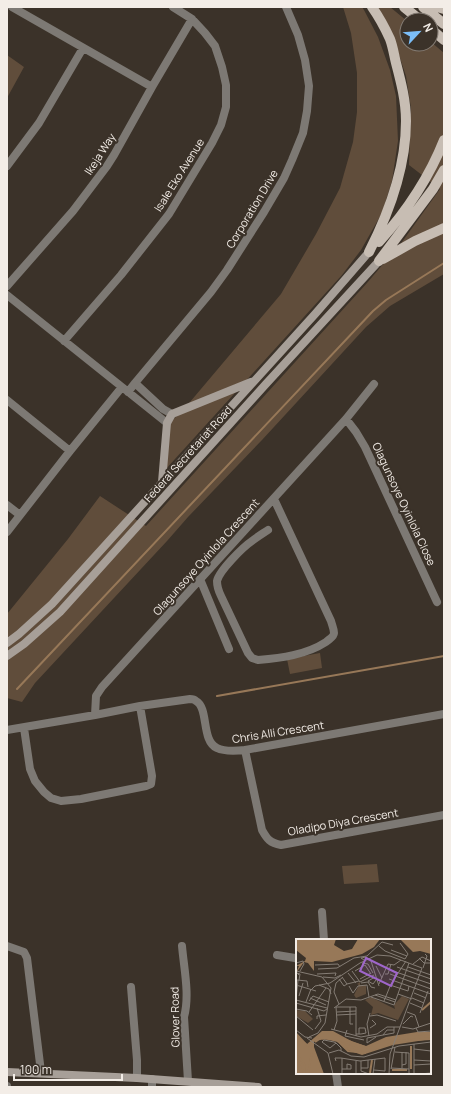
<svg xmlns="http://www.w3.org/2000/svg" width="451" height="1094" font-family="Manrope,sans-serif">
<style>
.green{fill:#604d3b}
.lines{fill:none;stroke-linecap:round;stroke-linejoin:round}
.stream{stroke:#977858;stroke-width:2}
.street{stroke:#7d7974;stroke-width:8}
.secondary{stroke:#a79f98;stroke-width:8}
.primary{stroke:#c7bdb3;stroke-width:10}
.labels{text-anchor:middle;stroke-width:4;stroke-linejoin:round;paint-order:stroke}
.street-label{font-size:11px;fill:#f3ede7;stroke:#3b3229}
.inset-river{fill:none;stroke:#977858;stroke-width:2}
.inset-road{fill:none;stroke:#857d75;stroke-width:1}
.view{fill:#9f66cb;fill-opacity:0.15;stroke:#9f66cb;stroke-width:2}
.inset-edge{fill:none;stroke:#f3ede7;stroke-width:2}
</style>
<rect width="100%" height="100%" fill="#3b3229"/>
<path class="green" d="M343 7H362L364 10 378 37 390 70 396 96 398 141 392 181 382 213 361 250 342 275 165 470 166 427 190 402 281 294 316 234 340 188 353 142 357 112V73L351 33Z
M375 7H390L407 21V44H431V42L444 53V274L390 306 366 327 262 440 188 517 167 541 35 683 22 702 7 698V614L68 539 100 496 146 526 367 283 402 242 440 189 409 165 411 108 406 76 394 40Z
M7 55 24 67 7 98Z
M320 653 322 668 290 674 287 659Z
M377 864 379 882 344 884 342 866Z"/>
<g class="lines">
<path class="stream" d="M17 689 373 311 386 300 444 263
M217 696 444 656"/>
<path class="street" d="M12 7 152 87
M7 166 39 123 83 48
M7 286 73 211 107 166 114 155 152 87 192 19
M7 295 167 423
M64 341 121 275 169 214 212 143 221 125 226 107V85L222 67 215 46 205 33 192 19 173 7
M135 383 163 409 172 414
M128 392 135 383 211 292 227 270 264 212 284 178 292 160 303 133 307 111 309 86 305 60 298 35 286 7
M7 400 70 451
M346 419 356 432 365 447 437 602
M7 505 20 515
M268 530C262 534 257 537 252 541 243 547 219 571 217 581 217 586 219 592 221 596L248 653 252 658 258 660C281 658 306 655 326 642 329 639 334 637 334 633 334 629 332 625 331 621L274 499
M7 532 70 451 122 387
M200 579 229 649
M95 715 96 696 102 687 346 419 374 384
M24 728 30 769 35 781 44 792 51 798 61 801 81 799 146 786 151 784 152 776 140 706
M7 730 95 715 140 706 190 699C192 699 194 699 196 701 209 708 201 741 217 748 225 752 236 751 245 750L444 714
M245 750 262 830C267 839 270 843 281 845L444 815
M322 912 324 940
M7 946 24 952 27 958 41 1072
M182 946C184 969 190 995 184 1017L188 1081
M277 955 295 958 297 959
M131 987 137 1060V1078
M336 1073 338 1087
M152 1079V1087
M7 1086V1087"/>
<path class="secondary" d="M162 482 167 423 172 414 251 382
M7 643 19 634 52 604 316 313 369 252
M7 656 24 644 60 612 265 385 379 261
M7 1072 137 1078 258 1087"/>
<path class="primary" d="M404 7 420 20
M423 7 444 24
M437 7 444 9
M431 29 444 40
M379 242C406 212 429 178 444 140
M369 252C390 211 406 167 406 121 406 101 401 82 396 63 394 55 393 47 390 39 385 28 379 17 372 7
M383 259 415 241 444 228
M379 261 433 189 444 170"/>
</g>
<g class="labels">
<g class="street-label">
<text transform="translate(100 154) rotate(-57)" y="4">Ikeja Way</text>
<text transform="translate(179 175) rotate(-58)" y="4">Isale Eko Avenue</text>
<text transform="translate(252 209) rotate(-59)" y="4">Corporation Drive</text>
<text transform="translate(188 454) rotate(-48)" y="4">Federal Secretariat Road</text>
<text transform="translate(404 504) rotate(65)" y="4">Olagunsoye Oyinlola Close</text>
<text transform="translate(206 557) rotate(-48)" y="4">Olagunsoye Oyinlola Crescent</text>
<text transform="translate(278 732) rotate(-9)" y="4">Chris Alli Crescent</text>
<text transform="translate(343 822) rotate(-10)" y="4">Oladipo Diya Crescent</text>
<text transform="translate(175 1017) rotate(-91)" y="4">Glover Road</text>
</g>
</g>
<g transform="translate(296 939)">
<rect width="135" height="135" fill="#3b3229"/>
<path d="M64 43V46H70V55L60 59 58 56 63 46 61 45ZM106 57 113 60 102 81 82 74 75 76 77 68 69 61 75 58 99 70 98 66ZM0 71 9 72 17 80 12 84 0 77Z" fill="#604d3b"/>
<path d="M0 0H40L38 6 48 12 56 10 62 0H84L78 8 66 15 36 23 18 22V32L12 24 8 23 0 34 3 27H0L9 22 10 19 0 11ZM93 0H135V15L124 12 117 13 105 1ZM26 92H37L57 103 70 107 90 98 121 93H135V100L97 106 66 116 49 110 41 102 24 99 18 103V108L28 135H0V93L11 105Z" fill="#977858"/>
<path class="inset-river" d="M126 71 135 63M23 96H36L72 109 95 101M0 97 12 107 15 104M101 98 135 97M110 98 132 99M114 98H130M19 100 22 98 33 97 71 111 99 100M19 101 34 98 50 107 71 112 96 104M101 102 135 100M19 103 25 99 33 100 42 102 52 112 70 114M115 107V130M0 114 9 126 8 135M0 117 7 128 5 135M96 131H111M74 134 76 121M12 135 17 107"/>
<path class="inset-road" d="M104 4 112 15 109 20M83 7 89 12 109 20M95 11 111 17M123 19 128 24H135M68 21 65 19 70 18 75 22 83 47M0 24 7 22 8 25 4 32M66 24 72 25 77 34M117 25 126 18 135 22M19 26 42 25 44 28M80 27 86 39M101 28 135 40M112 28 135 36M127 29 131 17 129 15M22 30 41 29 58 19 71 17 86 3 97 6M0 32 26 38 35 49 29 84 22 94 13 98M56 32 64 43 78 36M59 32 69 26 75 35M97 32 135 45M52 34 60 44M21 35 40 34 39 37M89 35H92L95 25M94 35 135 50M27 38 39 39 45 36M46 38 51 45 63 42M79 38 72 42 77 45 80 41M43 40 48 47 51 45M64 40 75 34M93 40 135 55M1 41 11 42 12 48M3 41 4 35 1 34 3 36M65 44 72 43 75 48 79 49M83 45 92 25 98 26 105 21M0 46 20 52M23 46 33 50 35 55M94 46 112 52 113 47M53 47 57 54 62 47 71 46 73 58M14 52 19 47 34 44 64 24 81 16 94 17 126 29 94 115 93 135M118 54 130 59M82 55 100 61M102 55 116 60M79 56 99 63M3 57 7 44M75 58 98 66 113 24M14 59 30 66M116 59 128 64M0 61 2 41M0 61 31 69M13 62 17 57 33 63M88 62 95 45 110 22M10 63 15 50M0 64 28 72 31 70M114 64 126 69M43 65 38 53 40 44 47 38M40 68H60M54 68V85H57M60 68V97M38 69 50 60 65 61 82 55M0 70 11 72 16 76M13 73 30 49M41 73 60 72M111 73 119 76 123 88M124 74 132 52M41 76 60 75M0 77 17 91M74 77 81 76 100 82M21 80V77L30 76M107 85 115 77 117 78M106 88 117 90 135 84M74 89 80 85 76 81M120 89 122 93 135 92M19 90 25 82 21 69M35 90 65 98 81 95 91 88H104M0 91 9 98 16 99M38 91 41 82 40 68M51 91 49 97 68 101M60 95H65L70 94 69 89H63V95M87 96 91 91H98M73 97 71 85 74 74M80 98 71 104V99L98 94V88M11 99 32 114 37 135M40 104 34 109 26 103 28 101 38 103 40 104 45 109V112M118 105V135M118 110 135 112M99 113 113 114V135M33 114 43 111 55 117 68 118 103 107 135 103M46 119V135M118 121 135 122M40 122 39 119H45L64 122 89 119V132L78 131M60 122V135M65 122V132L73 135M106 126 110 125V113M118 126 135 125M65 129H72V121M95 129 113 130M106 129V113M46 130H55V126L51 125V130M95 130 99 108M77 135 79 120M123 135 135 134"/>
<path class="view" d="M70 19 101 34 95 47 64 32Z"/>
<rect width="135" height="135" class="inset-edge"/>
</g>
<rect width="451" height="1094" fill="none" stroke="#f3ede7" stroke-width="16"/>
<g transform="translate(419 32) rotate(64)"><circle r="19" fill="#3b3229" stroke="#857d75"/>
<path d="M0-3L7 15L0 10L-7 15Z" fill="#7bbef8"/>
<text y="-6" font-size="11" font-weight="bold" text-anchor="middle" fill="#f3ede7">N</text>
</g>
<path d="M14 1074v6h108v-6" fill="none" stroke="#f3ede7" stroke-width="2"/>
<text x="20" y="1074" font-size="12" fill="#f3ede7" stroke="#3b3229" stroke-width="3" paint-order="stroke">100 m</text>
</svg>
